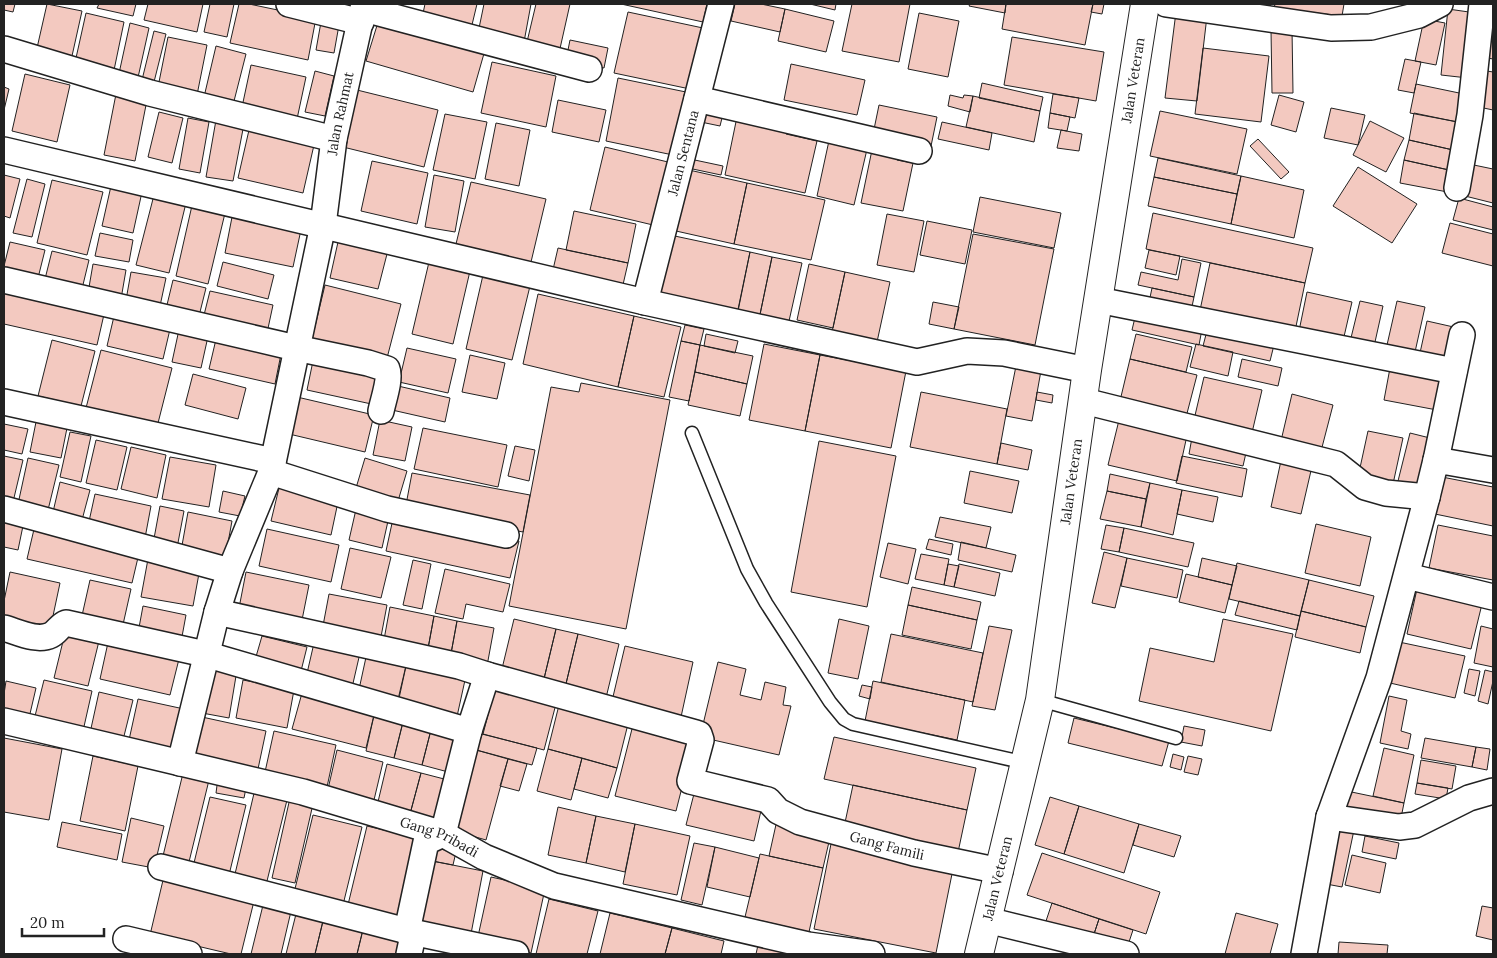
<svg xmlns="http://www.w3.org/2000/svg" width="1497" height="958" font-family="Lora,serif">
<style>
.building{fill:#f3c9c0;stroke:#222}
.lines{fill:none;stroke-linecap:round;stroke-linejoin:round}
.service-casing{stroke:#222;stroke-width:15}
.minor-casing{stroke:#222;stroke-width:28}
.primary-casing{stroke:#222;stroke-width:30}
.service{stroke:#fff;stroke-width:12}
.minor{stroke:#fff;stroke-width:25}
.primary{stroke:#fff;stroke-width:28}
.labels{text-anchor:middle;stroke-width:4;stroke-linejoin:round;paint-order:stroke}
.street-label{font-size:14px;fill:#222;stroke:#fff}
</style>
<rect width="100%" height="100%" fill="#fff"/>
<path class="building" d="M4 4H15L13 12 4 10Z
M47 4 82 11 72 56 37 48Z
M99 4H136L133 16 97 8Z
M148 4H203L197 32 144 20Z
M210 4H234L227 37 204 32Z
M239 4H249L316 18 308 60 230 43Z
M425 4H477L471 29 422 18Z
M484 4H531L524 42 478 33Z
M536 4H570L559 53 526 46Z
M621 4H707L703 22Z
M735 4H761L785 9 780 32 731 21Z
M810 4H836L835 10Z
M852 4H910L899 62 842 51Z
M970 4H1006L1005 13 969 6Z
M1006 4H1093L1085 45 1002 29Z
M1093 4H1104L1102 14 1091 12Z
M1275 4H1344L1342 16 1274 8Z
M785 9 834 21 826 52 778 41Z
M1448 9 1476 13 1468 78 1441 75Z
M628 12 703 28 690 89 614 73Z
M1176 12 1207 16 1197 101 1165 98Z
M86 13 124 22 113 75 74 67Z
M919 13 959 21 948 77 908 69Z
M379 19 485 50 473 92 366 61Z
M1424 19 1445 23 1436 65 1415 61Z
M321 22 339 25 334 53 316 50Z
M130 23 149 28 137 82 118 78Z
M1292 29 1293 93H1272L1271 30Z
M154 31 166 34 153 86 141 84Z
M168 37 207 45 197 95 158 87Z
M1012 37 1104 52 1096 101 1004 85Z
M1486 39 1493 41V59L1482 57Z
M570 40 608 48 604 68 566 60Z
M216 46 246 54 233 105 204 97Z
M1203 48 1269 56 1261 122 1195 114Z
M1405 59 1421 62 1414 93 1398 90Z
M492 62 556 76 546 127 481 113Z
M791 64 865 80 857 115 784 100Z
M251 65 306 77 297 119 242 107Z
M315 71 334 76 325 116 305 112Z
M1487 71 1493 72V110L1479 107Z
M25 74 70 85 57 142 12 131Z
M618 78 686 92 673 155 606 141Z
M982 83 1043 97 1040 111 979 98Z
M1416 84 1464 94 1458 122 1410 113Z
M4 87 9 89 4 110Z
M357 90 438 110 424 167 343 147Z
M116 94 147 100 135 161 104 155Z
M1053 94 1079 98 1075 118 1050 113Z
M950 95 963 98 964 95 973 96 970 112 948 106Z
M1279 95 1304 102 1296 132 1271 125Z
M973 96 1040 111 1034 142 966 127Z
M558 100 606 110 599 142 552 132Z
M699 105 724 110 720 126 696 121Z
M879 105 937 117 930 151 872 139Z
M1331 108 1365 115 1358 145 1324 138Z
M1160 111 1247 129 1237 174 1150 156Z
M159 112 183 118 172 163 148 157Z
M738 112 788 123 786 134 817 141 805 193 725 175Z
M1050 113 1070 117 1067 131 1048 128Z
M1414 113 1467 124 1462 152 1409 140Z
M445 114 487 122 475 179 433 170Z
M188 118 209 122 200 173 179 169Z
M216 120 244 124 233 181 206 177Z
M1370 121 1404 138 1386 172 1353 155Z
M942 122 992 133 989 150 938 139Z
M496 123 530 130 519 186 485 179Z
M249 130 314 145 303 193 238 178Z
M1061 130 1082 134 1079 151 1057 148Z
M830 136 868 145 854 205 817 196Z
M1258 139 1289 172 1281 179 1250 146Z
M1409 140 1462 152 1458 172 1404 160Z
M873 145 899 151 897 160 913 163 903 211 861 203Z
M605 147 668 162 653 225 590 210Z
M1158 158 1241 176 1237 194 1154 177Z
M690 159 723 166 721 175 688 168Z
M1404 160 1458 172 1453 193 1400 183Z
M372 161 428 173 417 224 361 211Z
M1469 164 1493 169V203L1461 195Z
M1358 167 1417 204 1392 243 1333 206Z
M689 170 747 183 734 244 676 231Z
M4 175 20 179 10 218 4 216Z
M434 175 464 181 455 232 425 227Z
M1241 176 1304 190 1294 238 1231 224Z
M1154 177 1237 194 1231 224 1148 206Z
M27 179 45 184 32 237 13 233Z
M52 180 103 192 87 255 37 243Z
M471 182 546 199 531 262 456 244Z
M747 183 825 200 811 260 734 244Z
M111 186 142 192 133 233 102 226Z
M154 195 186 203 169 273 136 265Z
M980 197 1061 213 1054 248 973 232Z
M1459 198 1493 207V230L1453 220Z
M193 201 226 209 208 284 176 276Z
M574 211 636 224 628 263 566 250Z
M233 212 302 225 293 267 225 253Z
M1153 213 1313 248 1305 283 1146 249Z
M887 214 924 221 914 272 877 265Z
M927 221 972 230 965 264 920 255Z
M1450 223 1493 234V266L1442 253Z
M100 233 133 240 129 262 95 256Z
M973 234 1054 249 1035 345 954 329Z
M670 235 750 252 737 316 656 299Z
M10 242 45 250 37 282 4 274V266Z
M338 242 387 254 378 289 330 278Z
M558 248 628 263 622 289 552 274Z
M1149 250 1180 256 1176 275 1145 268Z
M52 251 89 260 81 293 44 283Z
M750 252 772 257 758 324 736 319Z
M772 257 802 263 787 330 758 324Z
M1182 259 1201 263 1194 297 1138 285 1141 272 1178 280Z
M223 262 274 275 268 299 217 286Z
M429 262 470 271 453 344 412 334Z
M1210 263 1305 283 1294 336 1199 315Z
M93 264 126 270 121 299 88 293Z
M809 264 845 272 833 328 797 320Z
M131 272 166 278 160 306 126 300Z
M845 272 890 282 877 342 832 332Z
M483 275 530 286 512 360 466 349Z
M173 280 206 288 199 316 166 309Z
M325 285 401 304 386 362 311 343Z
M4 287 105 310 97 345 4 324Z
M1152 288 1194 297 1190 316 1148 307Z
M210 291 273 305 267 333 203 319Z
M1307 292 1352 302 1343 341 1299 331Z
M538 294 634 316 618 387 523 364Z
M1360 301 1383 306 1373 351 1349 346Z
M1397 301 1425 307 1415 352 1387 345Z
M933 302 959 307 954 329 929 324Z
M1137 309 1203 324 1199 345 1132 330Z
M115 312 171 325 163 359 107 346Z
M634 316 681 327 664 397 618 387Z
M1427 321 1458 328 1449 369 1418 362Z
M1209 323 1276 337 1270 361 1203 346Z
M180 325 209 332 201 368 172 362Z
M685 325 704 329 700 345 681 341Z
M706 334 738 341 735 353 704 346Z
M1136 334 1192 347 1186 372 1130 359Z
M217 335 282 349 275 384 209 369Z
M52 340 95 351 81 406 38 396Z
M681 341 700 345 689 401 669 397Z
M764 344 820 355 805 431 749 420Z
M1196 344 1233 352 1228 376 1190 367Z
M700 345 753 356 747 384 695 372Z
M407 348 456 359 448 393 399 382Z
M101 350 172 368 157 427 86 408Z
M470 355 505 363 497 399 462 392Z
M820 355 906 371 891 448 805 431Z
M314 356 383 371 376 405 307 390Z
M1130 359 1197 375 1185 421 1119 405Z
M1242 359 1282 368 1278 386 1238 377Z
M1017 361 1042 365 1032 421 1006 416Z
M1390 368 1443 378 1437 410 1384 400Z
M695 372 747 384 740 416 688 405Z
M193 374 246 388 238 419 185 405Z
M1204 377 1262 390 1251 437 1193 424Z
M581 383 670 400 626 629 509 606 551 387 579 392Z
M398 386 450 398 445 422 392 410Z
M921 392 1007 409 997 464 910 447Z
M1037 392 1053 395 1052 403 1036 400Z
M1292 394 1333 405 1320 455 1280 445Z
M297 397 374 415 365 452 289 434Z
M1120 416 1188 431 1177 481 1108 465Z
M380 420 412 427 405 461 373 455Z
M36 422 67 428 61 458 30 452Z
M4 424 28 429 22 454 4 450Z
M423 428 507 445 498 487 414 469Z
M1368 431 1403 438 1393 484 1358 477Z
M70 432 91 436 81 482 60 477Z
M1193 432 1248 444 1243 466 1189 454Z
M1410 433 1430 438 1417 491 1397 485Z
M96 440 127 447 117 490 86 483Z
M819 441 896 456 867 607 791 592Z
M1001 443 1032 450 1028 470 997 464Z
M515 446 535 450 529 481 508 476Z
M131 447 166 455 157 498 121 489Z
M4 456 23 460 13 502 4 500Z
M1182 456 1247 469 1242 497 1176 483Z
M1282 456 1313 462 1301 514 1271 507Z
M170 457 216 465 209 507 162 499Z
M28 458 59 465 48 510 18 504Z
M365 458 407 471 398 501 356 488Z
M970 471 1019 481 1012 513 964 503Z
M412 473 530 495 523 532 405 510Z
M1110 474 1150 483 1146 499 1107 491Z
M1442 477 1493 487V526L1435 514Z
M60 482 90 490 82 520 53 512Z
M1150 483 1182 490 1173 535 1141 527Z
M279 488 338 502 331 535 271 521Z
M1182 490 1218 497 1213 522 1177 514Z
M223 491 245 496 240 516 219 512Z
M1107 491 1146 499 1141 527 1100 519Z
M95 494 151 506 145 538 88 526Z
M357 505 390 512 382 548 349 540Z
M160 506 184 511 177 548 153 544Z
M188 512 232 521 225 559 181 551Z
M394 514 519 541 510 578 386 551Z
M4 516 24 521 18 550 4 547Z
M940 517 991 527 986 548 935 537Z
M1316 524 1371 537 1360 586 1305 573Z
M35 525 140 549 132 583 27 559Z
M1106 525 1124 528 1119 552 1101 549Z
M1438 525 1493 536V580L1429 568Z
M1124 528 1194 543 1188 567 1119 552Z
M267 529 339 545 331 582 259 566Z
M929 539 953 544 951 555 926 549Z
M961 542 1016 555 1012 572 958 560Z
M888 543 916 549 908 584 880 577Z
M350 548 391 557 381 598 341 589Z
M1104 552 1127 558 1115 608 1092 603Z
M921 554 949 559 944 585 915 579Z
M1127 558 1183 570 1177 598 1121 586Z
M1202 558 1237 566 1232 585 1198 577Z
M148 559 200 568 193 606 141 597Z
M413 560 431 564 422 609 403 605Z
M1237 563 1309 580 1300 616 1229 599Z
M948 564 959 566 954 587 944 585Z
M959 564 1000 573 995 596 954 587Z
M445 569 510 584 503 612 466 604 463 619 435 613Z
M10 572 60 583 50 630 4 620V601Z
M246 572 309 585 302 620 239 608Z
M1186 574 1232 585 1225 613 1179 602Z
M90 580 131 589 122 629 81 620Z
M1309 580 1374 596 1366 627 1301 611Z
M912 587 981 602 977 620 908 605Z
M1417 589 1482 604 1471 649 1407 634Z
M329 594 387 605 380 642 322 631Z
M1239 601 1300 616 1297 630 1235 615Z
M908 605 977 620 971 649 902 635Z
M143 606 186 615 181 642 138 633Z
M390 607 434 616 427 654 383 645Z
M1301 611 1366 627 1360 653 1295 637Z
M434 616 457 621 450 659 427 654Z
M514 619 556 629 542 687 500 677Z
M839 619 869 626 858 679 828 673Z
M1223 619 1293 634 1271 731 1139 701 1150 648 1214 662Z
M457 621 494 628 487 666 450 659Z
M989 626 1012 630 995 710 972 706Z
M1481 626 1493 629V667L1474 663Z
M556 629 578 634 564 692 542 687Z
M65 633 99 641 88 686 54 678Z
M578 634 619 644 605 702 564 692Z
M891 634 983 653 973 702 881 682Z
M262 636 307 647 299 679 253 667Z
M109 638 180 655 170 695 100 679Z
M1399 642 1465 656 1455 698 1390 683Z
M314 643 360 653 351 692 305 682Z
M625 646 693 662 681 717 612 701Z
M368 648 408 657 398 703 358 694Z
M408 657 467 671 456 721 396 708Z
M718 662 746 669 740 695 761 700 765 682 786 687 783 705 791 706 779 755 700 737Z
M211 666 237 670 229 718 202 713Z
M1469 669 1480 671 1475 696 1464 693Z
M1485 670 1493 672V681L1488 704 1478 701Z
M44 680 92 691 83 731 34 720Z
M243 680 294 690 287 728 236 718Z
M6 681 36 688 29 718 4 712V694Z
M873 681 965 700 957 740 865 721Z
M496 684 557 700 544 750 483 734Z
M862 685 872 687 870 699 859 696Z
M99 692 133 700 123 740 90 733Z
M302 693 375 711 366 748 292 729Z
M1389 696 1407 700 1401 731 1411 734 1408 749 1380 743Z
M138 699 184 709 175 750 129 740Z
M560 701 629 720 617 768 548 749Z
M375 711 404 718 394 758 366 751Z
M202 717 266 731 258 769 194 756Z
M404 718 432 726 422 765 394 758Z
M1074 718 1169 741 1162 766 1068 743Z
M634 721 695 736 676 811 615 796Z
M432 726 462 733 452 773 422 765Z
M1184 726 1205 730 1202 746 1181 742Z
M274 731 336 745 327 787 265 772Z
M474 732 537 748 532 765 469 748Z
M834 737 976 768 967 810 824 779Z
M4 738 62 749 49 820 4 812Z
M1425 738 1476 747 1472 767 1421 758Z
M1476 747 1490 749 1487 770 1472 767Z
M469 748 508 759 486 840 448 829Z
M1384 748 1414 755 1404 803 1373 796Z
M548 749 582 758 571 800 537 791Z
M337 750 383 762 374 800 328 789Z
M1173 754 1184 757 1181 770 1170 767Z
M93 756 138 766 125 831 80 821Z
M1188 756 1202 759 1198 775 1184 772Z
M582 758 617 768 608 798 574 789Z
M508 759 527 764 519 791 500 786Z
M1421 760 1456 766 1452 789 1417 783Z
M387 764 421 773 410 814 377 806Z
M184 769 210 776 188 866 162 860Z
M421 773 448 780 438 821 410 814Z
M218 778 247 783 244 798 216 793Z
M1417 783 1448 788 1446 799 1415 794Z
M853 785 967 810 957 857 843 832Z
M696 786 763 802 754 841 686 825Z
M255 789 288 796 267 881 235 874Z
M1342 790 1404 803 1400 823 1337 811Z
M210 797 246 805 229 875 193 867Z
M1050 797 1079 806 1064 854 1035 845Z
M290 798 313 804 295 883 272 878Z
M1079 806 1139 824 1124 873 1064 854Z
M558 807 596 816 586 863 548 855Z
M313 815 362 827 342 909 293 897Z
M596 816 635 824 625 872 586 863Z
M131 818 164 826 154 868 122 862Z
M777 820 831 833 823 868 769 856Z
M62 822 122 834 117 860 57 847Z
M635 824 690 836 677 895 623 884Z
M1139 824 1181 836 1174 857 1133 845Z
M367 826 421 839 400 926 346 913Z
M1333 826 1354 830 1342 887 1321 883Z
M1365 836 1399 843 1396 859 1362 852Z
M694 843 715 847 702 905 681 900Z
M831 844 953 869 936 953 814 929Z
M429 847 456 852 453 865 427 860Z
M715 847 759 858 750 897 707 887Z
M1042 853 1160 892 1146 934 1027 895Z
M760 854 823 868 809 932 745 917Z
M1352 855 1386 863 1380 893 1345 885Z
M427 860 483 871 470 939 414 927Z
M164 876 255 897 241 954H231L150 935Z
M491 877 545 889 531 953 477 941Z
M549 899 598 911 587 954H536Z
M264 901 292 907 281 954H251Z
M1052 903 1099 919 1093 937 1046 921Z
M1482 906 1493 908V940L1476 936Z
M610 913 672 928 665 954H600Z
M1236 913 1278 924 1270 954H1225Z
M296 914 323 921 315 954H286Z
M1099 919 1133 930 1127 948 1093 937Z
M323 921 363 930 357 954H315Z
M364 925 406 936 402 954H357Z
M672 928 724 941 721 954H665Z
M1339 942 1388 945 1387 954H1338Z
M758 945 797 954H756Z"/>
<g class="lines">
<g class="service-casing">
<path id="service" d="M692 433 747 569 766 603 830 702 844 719 853 724 1026 763
M1040 700 1176 738"/>
</g>
<g class="minor-casing">
<g id="minor">
<path d="M289 4 361 22"/>
<path d="M1166 4 1331 28 1371 27 1419 15 1440 4"/>
<path d="M364 9 589 69"/>
<path d="M4 49 150 93 334 139"/>
<path d="M697 99 919 151"/>
<path d="M4 150 645 302 917 362 967 351 1004 353 1087 370"/>
<path d="M1457 188 1470 115 1482 4"/>
<path d="M4 280 296 348 368 363 387 369C391 378 383 401 381 411"/>
<path d="M1098 300 1454 371"/>
<path id="s1" d="M645 302 721 4"/>
<path d="M1084 401 1336 464 1365 487 1386 493 1427 497"/>
<path d="M4 402 273 461"/>
<path d="M1436 460 1462 335"/>
<path d="M271 472 387 509 506 535"/>
<path d="M4 509 230 571"/>
<path d="M1407 576 1493 597"/>
<path id="s2" d="M217 612 459 666 487 675 696 733 699 734 701 740 690 781 768 800 778 811 800 822 914 853 1000 871"/>
<path d="M4 628C18 632 37 642 51 635 57 632 60 625 66 623L205 654 469 731"/>
<path id="s3" d="M4 721 303 792 443 834 484 857 554 886 808 945 872 954"/>
<path id="s4" d="M180 763 217 612 230 571 271 472 323 225 334 139 364 4"/>
<path d="M1329 817 1399 827 1415 825 1469 798 1493 791"/>
<path d="M161 867 407 931 516 954"/>
<path d="M987 920 1126 954"/>
<path d="M126 939 189 954"/>
<path d="M409 954 412 940 407 931 426 842 443 834 469 731 487 675"/>
<path d="M1304 954 1329 817 1379 678 1427 497 1436 460 1493 470"/>
</g>
</g>
<g class="primary-casing">
<g id="primary">
<path id="s5" d="M979 954 1040 700 1087 370 1145 4"/>
</g>
</g>
<use href="#service" class="service"/>
<use href="#minor" class="minor"/>
<use href="#primary" class="primary"/>
</g>
<g class="labels">
<g class="street-label">
<text dy="5" stroke="none"><textPath href="#s5" startOffset="888">Jalan Veteran</textPath></text>
<text dy="5" stroke="none"><textPath href="#s4" startOffset="671">Jalan Rahmat</textPath></text>
<text dy="5" stroke="none"><textPath href="#s1" startOffset="154">Jalan Sentana</textPath></text>
<text dy="5" stroke="none"><textPath href="#s5" startOffset="482">Jalan Veteran</textPath></text>
<text dy="5" stroke="none"><textPath href="#s3" startOffset="451">Gang Pribadi</textPath></text>
<text dy="5" stroke="none"><textPath href="#s2" startOffset="756">Gang Famili</textPath></text>
<text dy="5" stroke="none"><textPath href="#s5" startOffset="78">Jalan Veteran</textPath></text>
</g>
</g>
<rect width="1497" height="958" fill="none" stroke="#222222" stroke-width="10"/>
<path d="M22 928v8h82v-8" fill="none" stroke="#222222" stroke-width="2.5"/>
<text x="30" y="928" font-size="15" fill="#222222" stroke="#ffffff" stroke-width="4" paint-order="stroke">20 m</text>
</svg>
